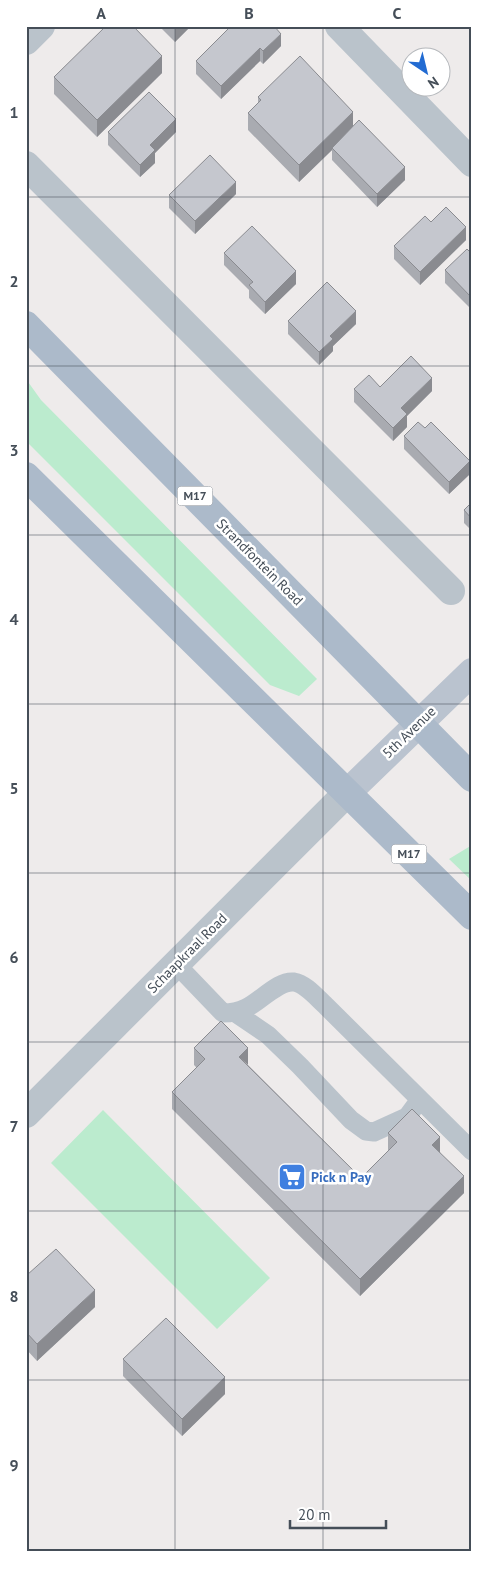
<svg xmlns="http://www.w3.org/2000/svg" width="498" height="1577" font-family="'PT Sans',sans-serif">
<style>
.green{fill:#bbebce}
.lines{fill:none;stroke-linecap:round;stroke-linejoin:round}
.lane{stroke:#bac3cb;stroke-width:19}
.street{stroke:#bac3cb;stroke-width:28}
.secondary{stroke:#bac3cf;stroke-width:28}
.primary{stroke:#acbaca;stroke-width:28}
.wall{fill:#a9abb1}
.shaded-wall{fill:#8a8b90}
.building{fill:#c5c7ce;stroke:#8a8b90}
.grid{fill:none;stroke:#454e58;stroke-width:1;stroke-opacity:0.55}
.labels{text-anchor:middle;stroke-width:5;stroke-linejoin:round;paint-order:stroke}
.shield{fill:#fff;stroke:#7d838a;stroke-width:1}
.shield-label{font-size:12px;font-weight:bold;fill:#454e58}
.street-label{font-size:14px;fill:#454e58;stroke:#fff}
.shop-label{font-size:14px;font-weight:bold;fill:#366cbe;stroke:#fff;text-anchor:start}
.neatline{fill:none;stroke:#454e58;stroke-width:2}
.grid-label{font-size:16px;text-anchor:middle;font-weight:bold;fill:#454e58}
</style>
<rect width="100%" height="100%" fill="#eeebeb"/>
<path class="green" d="M26 379 41 400 317 679 299 696 270 685 26 441Z
M472 845V881L449 859Z
M103 1110 270 1278 217 1329 51 1163Z"/>
<g class="lines">
<path class="lane" d="M176 964 223 1013C231 1013 238 1012 246 1008 260 1002 278 980 294 982 306 984 317 998 326 1006L472 1151
M234 1012 268 1035 300 1066 351 1120 366 1131 374 1132 407 1117 418 1102"/>
<path class="street" d="M339 26 472 163
M26 41 41 26
M26 165 451 591
M26 1114 347 793"/>
<path class="secondary" d="M347 793 472 672"/>
<path class="primary" d="M26 325 472 778
M26 476 472 916"/>
</g>
<path class="wall" d="M159 26H191L175 42Z
M231 26 281 46 263 64 260 61 221 99 196 74V61Z
M162 73 97 137 54 94V77Z
M258 97 353 127 405 180 377 207 332 160V150L299 182 248 130V113L258 103Z
M108 132H176L155 153V163L140 177 108 145Z
M236 194 195 234 169 208V195Z
M431 222 466 240 420 285 394 259V246Z
M224 253 296 284 265 314 249 298V290L224 265Z
M472 254V310L445 283V270Z
M288 321 356 324 333 346V351L319 365 288 334Z
M380 387 432 391 407 416V427L393 441 354 402V389Z
M404 436 470 474 449 494 404 449Z
M472 502V531L464 523V510Z
M194 1048 248 1065 361 1178 388 1151V1133L440 1152 464 1193 360 1296 172 1109V1092L197 1068 194 1065Z
M26 1274 95 1307 37 1361 26 1349Z
M123 1359 225 1394 182 1436 123 1376Z"/>
<path class="shaded-wall" d="M178 26H191L175 42V29Z
M281 34V46L263 64V51Z
M260 48V61L221 99V86Z
M162 56V73L97 137V120Z
M353 112V129L332 148V150L299 182V165Z
M176 119V132L155 153V163L140 177V165L150 145Z
M405 167V180L377 207V194Z
M236 182V194L195 234V221Z
M466 227V240L420 285V272Z
M296 271V284L265 314V302Z
M356 311V324L333 346V351L319 365V352L330 336Z
M432 378V391L407 416V427L393 441V428L401 408Z
M470 461V474L449 494V482Z
M248 1048V1065L239 1057Z
M440 1137V1154L432 1145Z
M464 1176V1193L360 1296V1279Z
M95 1290V1307L37 1361V1344Z
M225 1377V1394L182 1436V1419Z"/>
<path class="building" d="M106 26H133L162 56 97 120 54 77Z
M172 26H178L175 29Z
M231 26H274L281 34 263 51 260 48 221 86 196 61Z
M300 56 353 112 299 165 248 113 261 100 258 97Z
M149 92 176 119 150 145 155 150 140 165 108 132Z
M359 120 405 167 377 194 332 148Z
M210 155 236 182 195 221 169 195Z
M446 207 466 227 420 272 394 246 425 216 431 222Z
M252 226 296 271 265 302 249 285 253 282 224 253Z
M467 249 472 254V298L445 270Z
M327 282 356 311 330 336 333 339 319 352 288 321Z
M411 356 432 378 401 408 407 414 393 428 354 389 369 375 380 387Z
M418 422 425 428 431 422 470 461 449 482 404 436Z
M472 502V519L464 510Z
M221 1021 248 1048 239 1057 361 1178 397 1142 388 1133 412 1109 440 1137 432 1145 464 1176 360 1279 172 1092 205 1059 194 1048Z
M56 1249 95 1290 37 1344 26 1332V1274L27 1275Z
M166 1318 225 1377 182 1419 123 1359Z"/>
<path class="grid" d="M175 26V1551M323 26V1551M26 197H472M26 366H472M26 535H472M26 704H472M26 873H472M26 1042H472M26 1211H472M26 1380H472"/>
<defs>
<g id="supermarket-square" transform="scale(1.4375)"><rect x="-9" y="-9" width="18" height="18" rx="4" fill="#3f7fe0" stroke="#fff"/><path d="M-6-5.5h2.5l.6 2H6L4.5 2H-2.5L-4.4-4H-6ZM-1.5 3.2a1.3 1.3 0 1 0 .1 0ZM3 3.2a1.3 1.3 0 1 0 .1 0Z" fill="#fff"/></g>
</defs>
<g fill-rule="evenodd">
<use href="#supermarket-square" x="292" y="1177"/>
</g>
<g class="labels">
<g class="shield">
<rect x="177.5" y="486.5" width="35" height="19" rx="4"/>
<rect x="391.5" y="844.5" width="35" height="19" rx="4"/>
</g>
<g class="shield-label">
<text x="195" y="500">M17</text>
<text x="409" y="858">M17</text>
</g>
<g class="street-label">
<text transform="translate(260 562) rotate(45)" y="5">Strandfontein Road</text>
<text transform="translate(409 732) rotate(-44)" y="5">5th Avenue</text>
<text transform="translate(187 953) rotate(-45)" y="5">Schaapkraal Road</text>
</g>
<g class="shop-label">
<text x="311" y="1182">Pick n Pay</text>
</g>
</g>
<rect width="498" height="1577" fill="none" stroke="#ffffff" stroke-width="55"/>
<g transform="translate(426 72) rotate(145)"><circle r="24" fill="#ffffff" stroke="#b5b8bc"/>
<path d="M0-4L9 19L0 12L-9 19Z" fill="#226bd2"/>
<text y="-8" font-size="14" font-weight="bold" text-anchor="middle" fill="#454e58">N</text>
</g>
<path d="M290 1520v8h96v-8" fill="none" stroke="#454e58" stroke-width="2.5"/>
<text x="298" y="1520" font-size="15" fill="#454e58" stroke="#ffffff" stroke-width="4" paint-order="stroke">20 m</text>
<rect x="28" y="28" width="442" height="1522" class="neatline"/>
<g class="grid-label">
<text x="101" y="19">A</text>
<text x="249" y="19">B</text>
<text x="397" y="19">C</text>
<text x="14" y="118">1</text>
<text x="14" y="287">2</text>
<text x="14" y="456">3</text>
<text x="14" y="625">4</text>
<text x="14" y="794">5</text>
<text x="14" y="963">6</text>
<text x="14" y="1132">7</text>
<text x="14" y="1302">8</text>
<text x="14" y="1471">9</text>
</g>
</svg>
